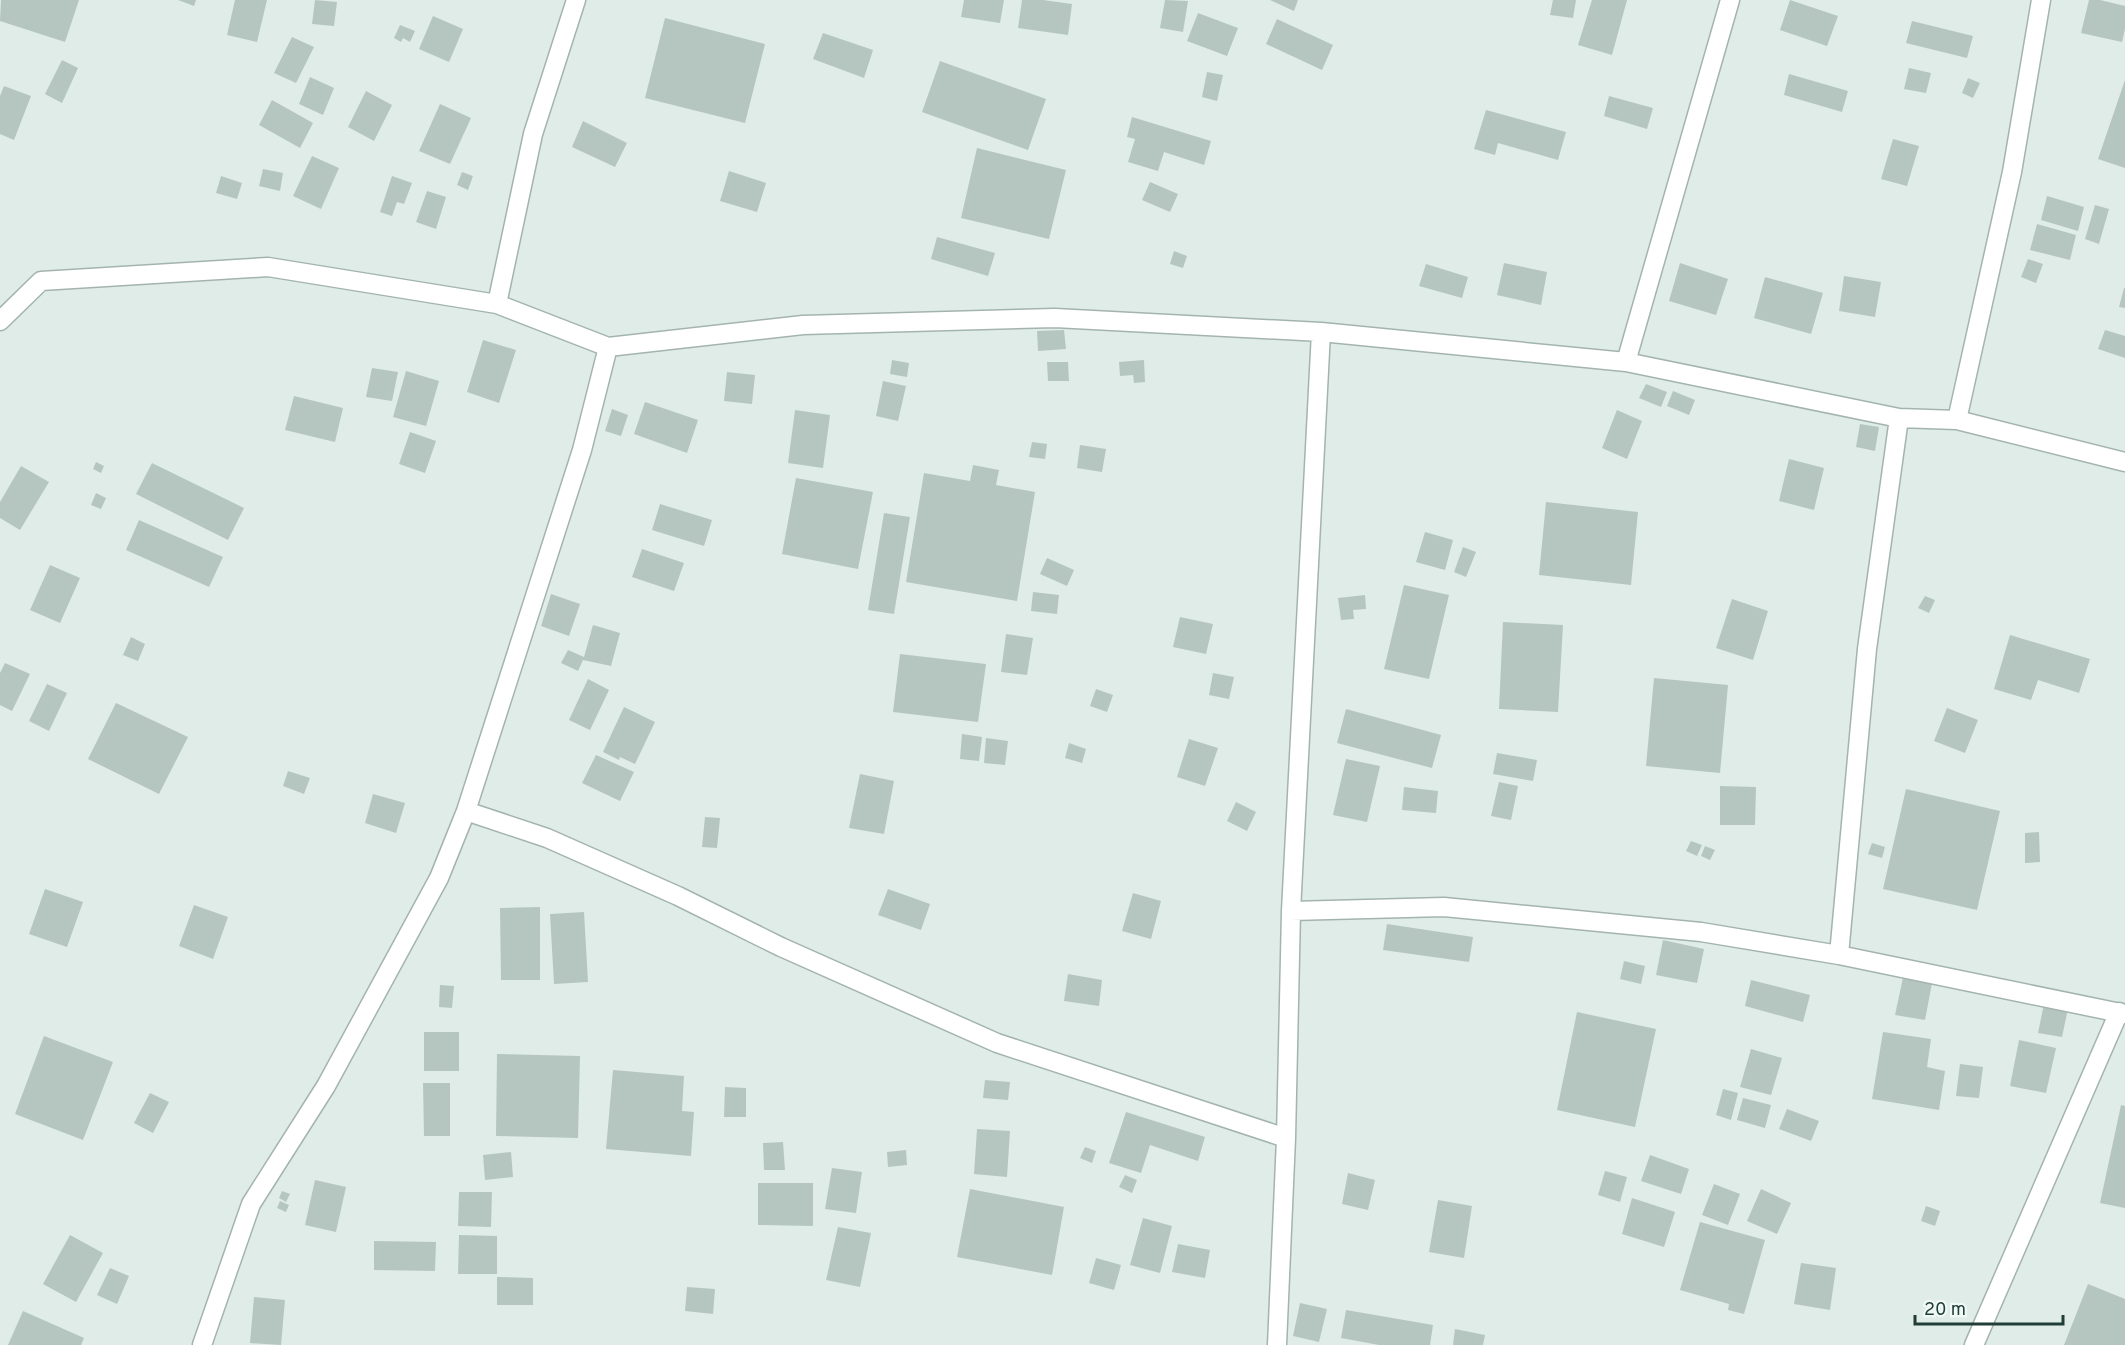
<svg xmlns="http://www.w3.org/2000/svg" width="2125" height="1345" font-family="Overpass,sans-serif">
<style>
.building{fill:#b5c6c0}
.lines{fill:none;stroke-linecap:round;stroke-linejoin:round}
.minor-casing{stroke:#a3b4af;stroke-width:21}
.minor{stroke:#fff;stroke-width:18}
</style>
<rect width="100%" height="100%" fill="#e0ece7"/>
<path class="building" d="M1 0H79L65 42 0 21Z
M178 0H196L194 6Z
M235 0H267L257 42 227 35Z
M315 0 337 2 334 26 312 24Z
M964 0H1004L1000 23 961 17Z
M1022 0H1043L1072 4 1068 35 1018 28Z
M1165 0 1188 1 1183 32 1160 28Z
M1270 0H1298L1294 11Z
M1553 0H1576L1573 18 1550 15Z
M1592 0H1627L1612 55 1578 45Z
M1790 0 1838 16 1827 46 1780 30Z
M2089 0H2100L2125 6V29L2122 42 2081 33Z
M1198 13 1238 28 1227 56 1187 41Z
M433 16 463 29 449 62 419 49Z
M665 18 765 44 745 123 645 98Z
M1277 19 1333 45 1322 70 1266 44Z
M1912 21 1973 36 1967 58 1906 43Z
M400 25 415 31 410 42 403 38 401 42 394 38Z
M823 33 873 50 864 78 813 59Z
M292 37 314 47 296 83 274 73Z
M62 60 78 68 62 103 45 94Z
M940 61 1046 99 1028 150 922 112Z
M1909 68 1931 73 1926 93 1904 89Z
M1207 72 1223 75 1217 101 1202 97Z
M1789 74 1848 91 1842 112 1784 95Z
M310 77 334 88 323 115 299 104Z
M1968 78 1980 83 1973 98 1962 93Z
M2125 80V168L2098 159Z
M4 86 31 96 14 140 0 134V96Z
M366 91 392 105 374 141 348 127Z
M1609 96 1653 108 1647 129 1604 116Z
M272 100 313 123 300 148 259 125Z
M440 104 471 118 450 164 419 151Z
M1486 110 1566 132 1558 160 1498 143 1495 155 1474 149Z
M1132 117 1211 141 1204 165 1164 152 1158 171 1128 162 1135 139 1127 137Z
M583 121 627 143 615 167 572 147Z
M1893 139 1919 146 1907 186 1881 179Z
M977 148 1066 170 1049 239 961 218Z
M312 156 339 168 321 209 293 196Z
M263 169 283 173 280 191 259 186Z
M729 171 766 183 757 212 720 201Z
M462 172 473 176 468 190 457 185Z
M221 176 242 183 237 199 216 193Z
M392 176 412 183 404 204 397 202 392 216 380 212Z
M1150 182 1178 194 1170 212 1142 200Z
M427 191 446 197 436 229 416 222Z
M2047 196 2084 207 2078 231 2041 220Z
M2095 205 2109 209 2099 244 2085 239Z
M2037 224 2076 235 2070 260 2030 250Z
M937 237 995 253 988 276 931 259Z
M1174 251 1187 256 1183 268 1170 264Z
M2028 259 2043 264 2036 283 2021 277Z
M1504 263 1547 272 1541 305 1497 295Z
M1680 263 1728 279 1716 315 1669 301Z
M1426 264 1468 277 1462 298 1419 286Z
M1844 276 1881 282 1875 317 1839 311Z
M1765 277 1823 293 1811 334 1754 318Z
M2124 288H2125V308L2119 307Z
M1064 330 1066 349 1038 351 1037 331Z
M2105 330 2125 336V358L2098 349Z
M483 340 516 350 499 403 467 392Z
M892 360 909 363 907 377 890 374Z
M1144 360 1145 382 1134 383 1133 375 1120 376 1119 362Z
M1047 362H1068L1069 381H1048Z
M372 368 398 372 392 401 366 397Z
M406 371 439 381 426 426 393 417Z
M727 372 755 375 752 404 724 401Z
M883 381 906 386 898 421 876 416Z
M1646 384 1667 392 1661 407 1639 398Z
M1673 391 1695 400 1689 415 1667 406Z
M294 396 343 408 335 442 285 430Z
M645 402 698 420 687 453 634 434Z
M612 409 628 415 621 436 605 431Z
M795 410 830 415 823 468 788 463Z
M1617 410 1642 421 1627 459 1602 448Z
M1860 424 1879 427 1875 451 1856 447Z
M410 432 436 441 425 473 399 464Z
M1032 442 1047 444 1045 459 1029 457Z
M1080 445 1106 449 1102 472 1077 468Z
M1789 459 1824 468 1814 510 1779 501Z
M96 462 104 466 101 473 93 469Z
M152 463 244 508 228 540 136 494Z
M973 465 999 470 996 485 1035 492 1017 601 906 582 924 473 970 481Z
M21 466 49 482 20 530 0 518V502Z
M796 478 873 492 858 569 782 554Z
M96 493 106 498 101 509 91 505Z
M1546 502 1638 512 1631 585 1539 575Z
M660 504 712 520 704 546 652 530Z
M884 513 910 517 894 614 868 610Z
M139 520 223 557 209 587 126 550Z
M1425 532 1453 540 1445 570 1416 562Z
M1463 547 1476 552 1466 577 1454 572Z
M642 549 684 563 674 591 632 577Z
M1047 558 1074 570 1067 586 1040 574Z
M50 565 80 578 60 623 30 610Z
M1404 585 1449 595 1429 679 1384 669Z
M1033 592 1059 595 1057 614 1031 611Z
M551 594 580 604 569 636 541 626Z
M1365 595 1366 609 1353 610 1354 619 1341 620 1338 598Z
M1925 596 1935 600 1929 613 1918 608Z
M1732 599 1768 611 1753 660 1716 648Z
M1180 617 1213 624 1206 654 1173 647Z
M1503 622 1563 625 1558 712 1499 709Z
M593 625 620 633 611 666 583 660 578 671 561 663 568 650 584 657Z
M1006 634 1033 638 1027 675 1001 672Z
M2010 635 2090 659 2079 693 2038 680 2031 700 1994 689Z
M131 637 145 644 138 661 123 655Z
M900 654 986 664 978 722 893 712Z
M5 663 30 674 12 711 0 705V673Z
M1213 673 1234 677 1229 699 1209 695Z
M1654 678 1728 685 1720 773 1646 766Z
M588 679 609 690 590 730 569 720Z
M47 684 67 693 49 731 29 721Z
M1096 689 1113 695 1107 712 1090 706Z
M116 703 188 737 159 794 88 759Z
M624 707 655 722 635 764 620 757 619 760 603 752Z
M1947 708 1978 720 1965 753 1934 741Z
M1346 709 1441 735 1432 768 1337 743Z
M962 734 982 737 979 761 960 759Z
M986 738 1008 741 1005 765 984 763Z
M1189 739 1218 748 1205 786 1177 777Z
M1069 743 1086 749 1082 763 1065 758Z
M1497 753 1537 760 1533 781 1493 774Z
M596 755 634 772 620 801 582 783Z
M1346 759 1380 766 1367 822 1333 815Z
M288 771 310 778 304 794 283 786Z
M860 774 894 781 884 834 849 828Z
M1499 782 1518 786 1511 820 1491 816Z
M1720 786 1756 787 1755 825H1720Z
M1404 787 1438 791 1436 813 1402 810Z
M1906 789 2000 811 1977 910 1883 889Z
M373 794 405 803 396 833 365 823Z
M1236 802 1256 812 1247 831 1227 821Z
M705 817 720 818 717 848 702 847Z
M2039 832 2040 862 2025 863V833Z
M1691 841 1702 845 1697 856 1686 851Z
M1872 843 1885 847 1882 858 1868 854Z
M1705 846 1715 850 1710 860 1701 856Z
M45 889 83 902 67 947 29 934Z
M888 889 930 904 921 930 878 915Z
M1133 893 1161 901 1151 939 1122 931Z
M194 905 228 917 213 959 179 946Z
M540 907V980H501L500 908Z
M584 912 588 982 554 984 550 914Z
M1387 924 1473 937 1469 962 1383 950Z
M1663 940 1704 949 1697 983 1656 975Z
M1624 961 1645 966 1641 984 1620 979Z
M1904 973 1933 978 1925 1020 1895 1015Z
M1068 974 1102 980 1099 1006 1064 1001Z
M1751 980 1810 995 1803 1022 1745 1006Z
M440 985 454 986 452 1008 439 1007Z
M2045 999 2069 1004 2062 1037 2038 1033Z
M1577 1012 1656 1029 1635 1127 1557 1110Z
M424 1032H459V1071H424Z
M1883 1032 1931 1039 1927 1067 1945 1071 1939 1110 1872 1099Z
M44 1036 113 1062 83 1140 15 1114Z
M2019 1040 2056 1048 2046 1093 2010 1086Z
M1751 1049 1782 1058 1771 1095 1740 1087Z
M497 1054 580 1056 578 1138 496 1136Z
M1960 1064 1983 1067 1979 1098 1956 1096Z
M613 1070 684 1076 682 1111 694 1112 691 1156 606 1149Z
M985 1080 1010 1082 1008 1100 983 1098Z
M423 1083H450V1136H424Z
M725 1087 746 1088V1117H724Z
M1723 1089 1738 1093 1731 1120 1716 1115Z
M150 1093 169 1102 153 1133 134 1123Z
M1743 1098 1771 1105 1765 1128 1737 1120Z
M2121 1105 2125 1106V1208L2100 1203Z
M1787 1109 1819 1121 1811 1141 1779 1129Z
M1126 1112 1205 1137 1198 1161 1150 1145 1141 1173 1109 1163Z
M977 1129 1010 1131 1007 1177 974 1174Z
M783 1142 785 1170H764L763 1143Z
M1085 1147 1096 1151 1092 1163 1080 1158Z
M906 1150 907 1165 888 1167 887 1152Z
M511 1152 513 1177 485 1180 483 1155Z
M1650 1155 1689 1169 1681 1194 1641 1181Z
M832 1168 862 1172 856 1213 825 1209Z
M1605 1171 1627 1177 1620 1202 1598 1195Z
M1348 1173 1375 1180 1368 1210 1342 1204Z
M1125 1175 1137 1180 1132 1193 1119 1187Z
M315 1180 346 1187 336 1232 305 1225Z
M758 1183H813V1226L758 1225Z
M1714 1184 1740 1194 1728 1225 1702 1215Z
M970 1189 1064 1207 1052 1275 957 1257Z
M1761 1189 1791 1203 1777 1234 1747 1221Z
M282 1191 290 1194 286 1202 279 1198Z
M459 1192H492L491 1227 458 1226Z
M1632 1198 1675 1212 1664 1247 1622 1234Z
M1438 1200 1472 1206 1464 1258 1429 1252Z
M280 1201 289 1205 286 1212 277 1208Z
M1926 1206 1940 1211 1935 1226 1921 1221Z
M1143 1218 1172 1226 1160 1273 1130 1265Z
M1700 1222 1765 1240 1744 1314 1728 1310 1729 1304 1680 1290Z
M838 1227 871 1233 860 1287 826 1280Z
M70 1235 103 1253 76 1302 43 1284Z
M459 1235 497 1236V1274H458Z
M374 1241 436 1242 435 1271 374 1270Z
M1178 1244 1210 1250 1205 1278 1172 1272Z
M1096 1258 1121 1265 1114 1290 1089 1283Z
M1801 1263 1836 1268 1830 1310 1794 1304Z
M110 1268 129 1276 117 1304 97 1295Z
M497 1277 533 1278V1305H497Z
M2088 1284 2125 1299V1345H2064Z
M687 1287 715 1289 713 1314 685 1311Z
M254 1297 285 1300 281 1345 250 1343Z
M1300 1303 1327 1309 1319 1342 1293 1336Z
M1346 1310 1433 1325 1430 1345H1379L1341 1338Z
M23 1311 84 1338 81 1345H8Z
M1455 1329 1485 1335 1483 1345H1453Z"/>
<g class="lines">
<g class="minor-casing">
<path id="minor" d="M497 304 533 134 576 0
M0 321 41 281 268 267 497 304 608 347 803 325 1055 318 1321 332 1626 362 1899 418 1957 420 2125 462
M1626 362 1730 0
M1957 420 2012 172 2041 0
M466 811 547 838 678 896 781 947 997 1043 1286 1138
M1291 911 1444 907 1701 932 1839 955 2125 1014
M1839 955 1867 649 1899 418
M202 1345 251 1204 326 1086 439 878 466 811 582 450 608 347
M1277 1345 1286 1138 1291 911 1321 332
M1974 1345 2119 1012"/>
</g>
<use href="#minor" class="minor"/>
</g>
<path d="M1915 1315v9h148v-9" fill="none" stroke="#203d37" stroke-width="3"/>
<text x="1924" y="1315" font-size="18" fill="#203d37" stroke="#f0f8f5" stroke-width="4.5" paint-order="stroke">20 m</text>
</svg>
